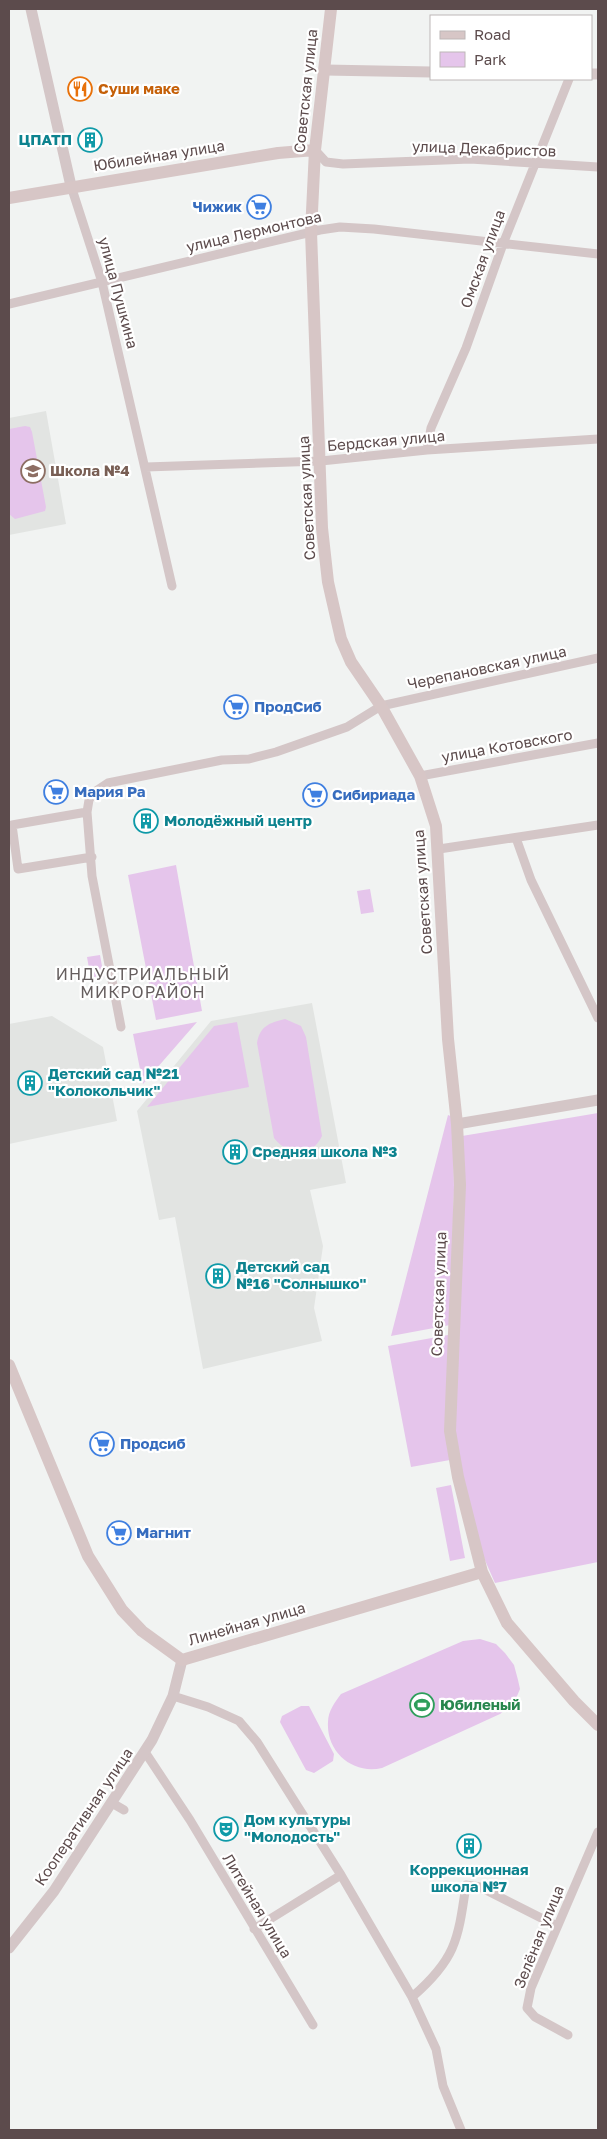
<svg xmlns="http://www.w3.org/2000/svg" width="607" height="2139" font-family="'Golos Text',sans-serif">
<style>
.education{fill:#e2e4e2}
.green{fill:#e5c5eb}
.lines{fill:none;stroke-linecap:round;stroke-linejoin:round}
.minor{stroke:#d4c6c7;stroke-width:9}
.tertiary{stroke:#d4c6c7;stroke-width:11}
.secondary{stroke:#d7c6c6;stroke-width:12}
.labels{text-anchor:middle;stroke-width:4.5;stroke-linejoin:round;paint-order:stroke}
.food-label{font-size:15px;font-weight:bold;fill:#c56008;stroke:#fff;text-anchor:start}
.street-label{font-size:15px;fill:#5c4b4c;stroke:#fff}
.culture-label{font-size:15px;font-weight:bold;fill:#0d838f;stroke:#fff;text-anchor:start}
.shop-label{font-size:15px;font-weight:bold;fill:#366cbe;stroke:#fff;text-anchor:start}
.education-label{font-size:15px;font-weight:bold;fill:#785e54;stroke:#fff;text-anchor:start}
.leisure-label{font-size:15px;font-weight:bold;fill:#27864d;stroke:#fff;text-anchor:start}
.neighbourhood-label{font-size:16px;letter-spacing:1px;fill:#655e5e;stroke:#fff}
</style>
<rect width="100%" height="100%" fill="#f1f3f2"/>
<path class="education" d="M46 411 66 524 9 535V418Z
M312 1003 346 1183 310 1190 323 1246 314 1308 322 1341 203 1369 175 1217 159 1220 137 1111 211 1021Z
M52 1016 103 1047 117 1121 9 1144V1024Z"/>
<path class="green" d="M25 426 30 427 32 432 46 507 45 511 15 519 9 514V429Z
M176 865 202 1011 156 1020 128 875Z
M370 889 374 912 361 914 357 891Z
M100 955 104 977 91 980 87 957Z
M285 1019 301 1026 306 1037 322 1136C311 1159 288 1156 274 1138L257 1043C260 1026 269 1023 285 1019Z
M197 1022 143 1084 133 1034Z
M237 1022 249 1087 147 1107 214 1026Z
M598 1113V1562L495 1583 480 1549 453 1433 462 1136Z
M448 1115 453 1117 454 1190 450 1325 391 1336Z
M448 1335 450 1460 411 1467 388 1346Z
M451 1485 465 1558 450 1561 436 1488Z
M480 1639 496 1644 505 1653 514 1665 518 1680 520 1689 514 1703 500 1714 382 1768C354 1775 326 1753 328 1722 328 1711 335 1702 341 1694L463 1641Z
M301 1706H309L334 1754 333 1761 314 1773 306 1770 280 1722 282 1716Z"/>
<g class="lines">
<path class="minor" d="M315 150 326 162 343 164 470 159 598 167
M71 186 102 282 172 586
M9 304 320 230 340 227 374 229 598 254
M427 450 431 428 466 348 503 244 569 79
M146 467 321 461 427 450 598 439
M420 776 598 743
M87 812 12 825 18 869 92 857
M516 838 531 880 598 1018
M439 849 598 825
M121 1027 92 876 87 812 89 800 93 793 108 783 222 760 249 759 276 752 347 727 381 706 598 658
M173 1696 208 1707 239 1721 257 1742 341 1875 412 1997 436 2049 443 2086 461 2130
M145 1752 190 1820 313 2025
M112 1803 124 1810
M254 1929 341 1875
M412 1997C456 1959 458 1940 466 1885L480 1887 557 1926
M568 2035 535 2017 527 2008 531 1988 598 1832"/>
<path class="tertiary" d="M31 9 71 186
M325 70 431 72
M591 74H598
M457 1124 598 1100
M9 1948 54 1891 152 1740 173 1696 182 1660"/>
<path class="secondary" d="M331 9 315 150 311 232 322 528 328 582 341 639 351 662 381 706 420 776 436 826 448 1039 457 1124 460 1185 450 1431 458 1477 482 1572 507 1623 574 1701 598 1725
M9 198 278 153 315 150
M9 1365 88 1556 122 1610 142 1631 182 1660 482 1572"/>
</g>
<defs>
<g id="restaurant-ring" transform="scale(1.25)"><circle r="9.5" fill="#fff" stroke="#e8710a" stroke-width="1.5"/><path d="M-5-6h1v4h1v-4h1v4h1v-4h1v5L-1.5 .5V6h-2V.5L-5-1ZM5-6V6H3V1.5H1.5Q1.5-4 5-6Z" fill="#e8710a"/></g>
<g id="building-ring" transform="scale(1.25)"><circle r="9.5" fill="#fff" stroke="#0f9aa8" stroke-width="1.5"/><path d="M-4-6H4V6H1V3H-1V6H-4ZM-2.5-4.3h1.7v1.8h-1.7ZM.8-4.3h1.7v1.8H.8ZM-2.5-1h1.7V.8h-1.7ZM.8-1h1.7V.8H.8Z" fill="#0f9aa8"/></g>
<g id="supermarket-ring" transform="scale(1.25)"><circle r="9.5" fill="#fff" stroke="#3f7fe0" stroke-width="1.5"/><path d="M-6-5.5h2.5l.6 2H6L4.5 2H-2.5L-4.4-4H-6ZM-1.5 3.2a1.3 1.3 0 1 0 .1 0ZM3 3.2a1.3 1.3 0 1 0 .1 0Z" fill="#3f7fe0"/></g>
<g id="school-ring" transform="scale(1.25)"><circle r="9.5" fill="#fff" stroke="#8d6e63" stroke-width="1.5"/><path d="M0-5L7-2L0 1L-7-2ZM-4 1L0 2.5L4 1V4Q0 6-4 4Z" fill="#8d6e63"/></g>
<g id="stadium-ring" transform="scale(1.25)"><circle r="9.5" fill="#fff" stroke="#2e9e5b" stroke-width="1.5"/><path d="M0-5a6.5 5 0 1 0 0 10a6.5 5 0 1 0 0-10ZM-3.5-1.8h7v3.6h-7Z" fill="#2e9e5b"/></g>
<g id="theatre-ring" transform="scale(1.25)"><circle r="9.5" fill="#fff" stroke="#0f9aa8" stroke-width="1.5"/><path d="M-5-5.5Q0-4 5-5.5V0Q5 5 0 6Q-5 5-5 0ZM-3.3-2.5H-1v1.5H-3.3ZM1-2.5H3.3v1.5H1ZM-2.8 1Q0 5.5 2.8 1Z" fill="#0f9aa8"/></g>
</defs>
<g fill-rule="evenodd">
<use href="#restaurant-ring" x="80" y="89"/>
<use href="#building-ring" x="90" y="140"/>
<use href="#supermarket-ring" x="259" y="207"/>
<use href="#school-ring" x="33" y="471"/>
<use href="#supermarket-ring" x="236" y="707"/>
<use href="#supermarket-ring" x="56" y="792"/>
<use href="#supermarket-ring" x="315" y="795"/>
<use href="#building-ring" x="146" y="821"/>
<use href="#building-ring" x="30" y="1083"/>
<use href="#building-ring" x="235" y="1152"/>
<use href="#building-ring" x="218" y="1276"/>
<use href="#supermarket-ring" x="102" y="1444"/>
<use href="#supermarket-ring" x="119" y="1533"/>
<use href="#stadium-ring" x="422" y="1705"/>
<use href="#theatre-ring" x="226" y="1829"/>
<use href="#building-ring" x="469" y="1846"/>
</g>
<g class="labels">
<g class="food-label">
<text x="98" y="94">Суши маке</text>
</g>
<g class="street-label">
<text transform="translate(306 91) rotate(-84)" y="5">Советская улица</text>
<text transform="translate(484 149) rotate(2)" y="5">улица Декабристов</text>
<text transform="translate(159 156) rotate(-9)" y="5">Юбилейная улица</text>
<text transform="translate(254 232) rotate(-13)" y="5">улица Лермонтова</text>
<text transform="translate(483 259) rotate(-70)" y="5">Омская улица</text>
<text transform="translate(118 293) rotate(75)" y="5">улица Пушкина</text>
<text transform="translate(386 441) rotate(-5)" y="5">Бердская улица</text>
<text transform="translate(307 498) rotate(-93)" y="5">Советская улица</text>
<text transform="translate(487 668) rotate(-12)" y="5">Черепановская улица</text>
<text transform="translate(507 746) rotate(-10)" y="5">улица Котовского</text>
<text transform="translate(423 892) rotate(-94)" y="5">Советская улица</text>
<text transform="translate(439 1294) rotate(-88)" y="5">Советская улица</text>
<text transform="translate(247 1624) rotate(-16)" y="5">Линейная улица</text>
<text transform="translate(84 1817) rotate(-56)" y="5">Кооперативная улица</text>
<text transform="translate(257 1906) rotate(59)" y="5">Литейная улица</text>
<text transform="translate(539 1937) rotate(-68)" y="5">Зелёная улица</text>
</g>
<g class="culture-label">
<text x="72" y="145" text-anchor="end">ЦПАТП</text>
<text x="164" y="826">Молодёжный центр</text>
<text x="48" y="1079">Детский сад №21<tspan x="48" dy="17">"Колокольчик"</tspan></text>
<text x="252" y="1157">Средняя школа №3</text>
<text x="236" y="1272">Детский сад<tspan x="236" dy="17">№16 "Солнышко"</tspan></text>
<text x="244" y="1825">Дом культуры<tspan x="244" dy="17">"Молодость"</tspan></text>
<text x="469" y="1875" text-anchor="middle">Коррекционная<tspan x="469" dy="17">школа №7</tspan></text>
</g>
<g class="shop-label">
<text x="242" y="212" text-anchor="end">Чижик</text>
<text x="254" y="712">ПродСиб</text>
<text x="74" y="797">Мария Ра</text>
<text x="332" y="800">Сибириада</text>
<text x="120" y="1449">Продсиб</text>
<text x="136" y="1538">Магнит</text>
</g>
<g class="education-label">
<text x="50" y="476">Школа №4</text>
</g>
<g class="leisure-label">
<text x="440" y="1710">Юбиленый</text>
</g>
<g class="neighbourhood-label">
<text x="143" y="980">ИНДУСТРИАЛЬНЫЙ<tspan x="143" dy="18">МИКРОРАЙОН</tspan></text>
</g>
</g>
<rect width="607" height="2139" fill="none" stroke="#5c4b4c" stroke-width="20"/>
<rect x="430" y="15" width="162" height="65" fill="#ffffff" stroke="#beb7b7"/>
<rect x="440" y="31" width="25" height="8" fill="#d7c6c6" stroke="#beb7b7"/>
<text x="474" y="40" font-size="15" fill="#5c4b4c">Road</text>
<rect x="440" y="52" width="25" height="15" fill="#e5c5eb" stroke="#beb7b7"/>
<text x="474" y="65" font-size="15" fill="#5c4b4c">Park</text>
</svg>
